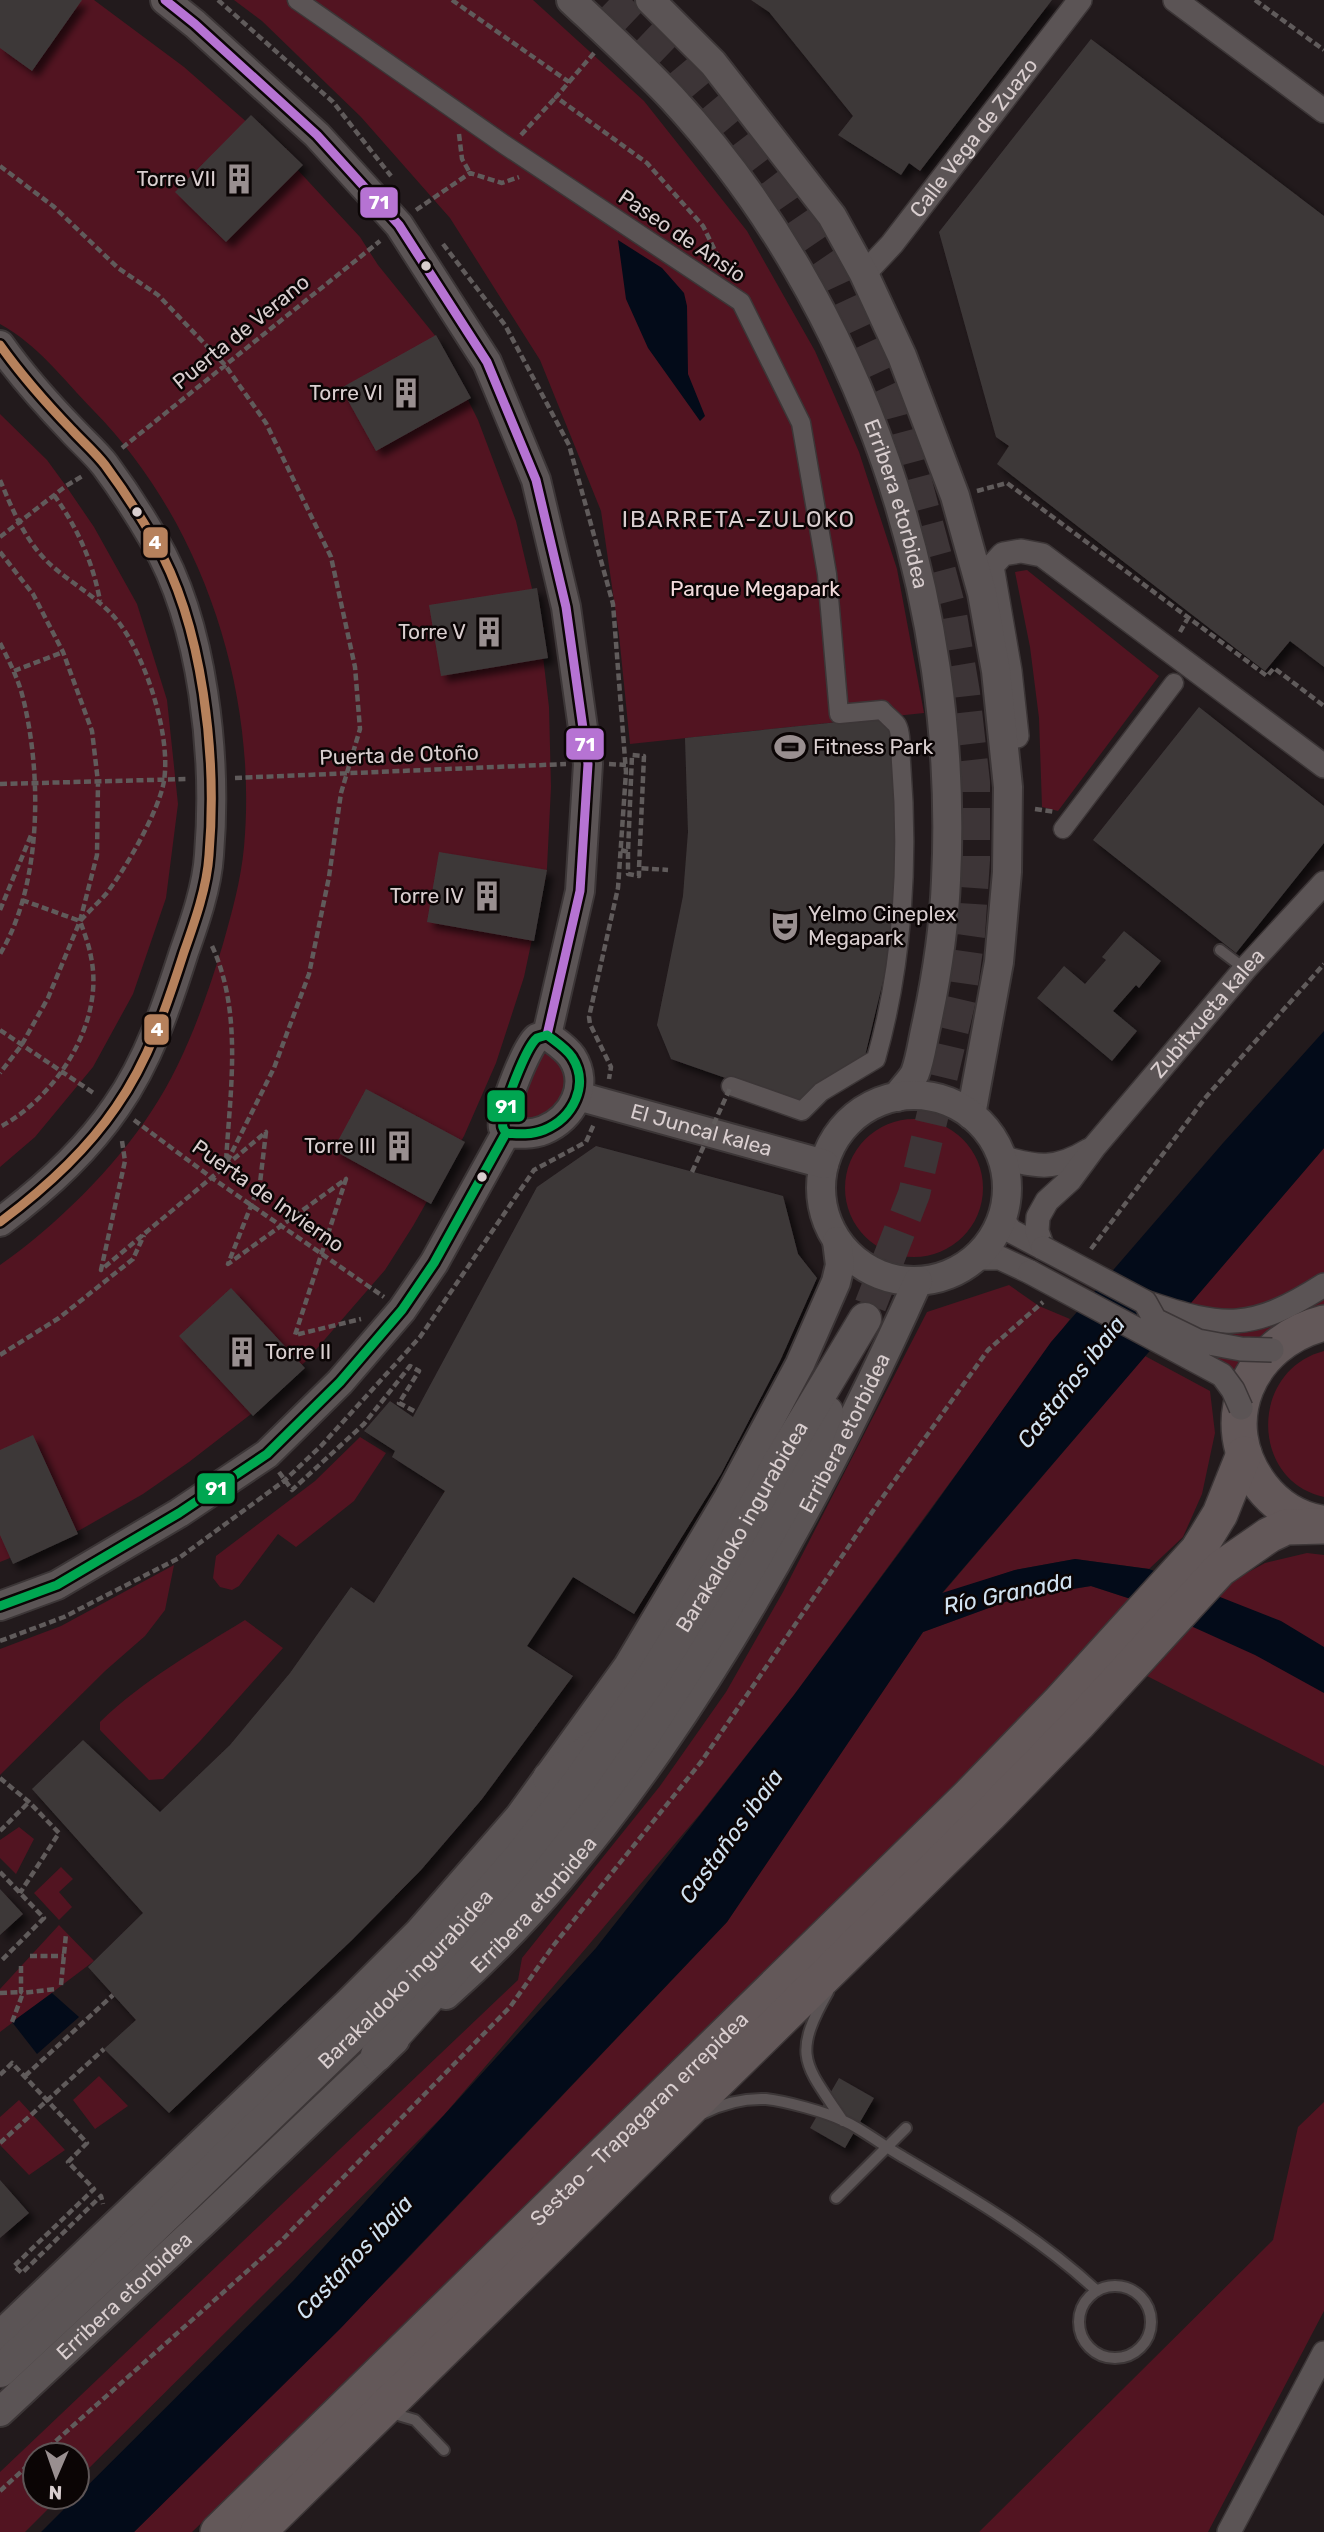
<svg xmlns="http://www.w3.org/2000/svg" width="1324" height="2532" font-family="Rubik,sans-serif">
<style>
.green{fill:#521421}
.water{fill:#030b19}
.building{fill:#3e3839;filter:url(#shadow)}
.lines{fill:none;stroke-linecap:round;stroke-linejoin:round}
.secondary-tunnel{stroke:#3d3537;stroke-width:32;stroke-dasharray:32 16;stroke-linecap:butt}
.service-casing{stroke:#3c3637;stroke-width:14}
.pedestrian-casing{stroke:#3c3637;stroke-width:21}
.minor-casing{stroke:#3c3637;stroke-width:26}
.tertiary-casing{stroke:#3c3637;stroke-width:32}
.secondary-casing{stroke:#3c3637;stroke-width:35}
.primary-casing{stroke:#3c3637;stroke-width:38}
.path{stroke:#605b5b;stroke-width:4.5;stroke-dasharray:7 3.5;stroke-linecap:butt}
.service{stroke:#5b5455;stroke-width:10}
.pedestrian{stroke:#5b5455;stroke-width:18}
.minor{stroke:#5b5455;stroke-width:23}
.tertiary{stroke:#5b5455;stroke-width:28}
.secondary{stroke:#5b5455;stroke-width:32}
.primary{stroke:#635859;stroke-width:35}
.minor-bridge-casing{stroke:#3c3637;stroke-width:26;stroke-linecap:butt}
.path-bridge{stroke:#605b5b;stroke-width:4.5;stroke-dasharray:7 3.5;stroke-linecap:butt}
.minor-bridge{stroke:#5b5455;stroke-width:23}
.bus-1-casing{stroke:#0b0505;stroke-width:14}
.bus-2-casing{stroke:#0b0505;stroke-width:14}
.bus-3-casing{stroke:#0b0505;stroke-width:14}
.bus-1{stroke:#b673d3;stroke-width:9}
.bus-2{stroke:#00a651;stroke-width:9}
.bus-3{stroke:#b6815c;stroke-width:9}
.bus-dot{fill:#d9cecf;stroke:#0b0505;stroke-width:2.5}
.labels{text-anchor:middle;stroke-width:5;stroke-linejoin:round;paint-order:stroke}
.street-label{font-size:21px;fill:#d9cecf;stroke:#0b0505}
.poi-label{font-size:21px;fill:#d9cecf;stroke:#0b0505;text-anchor:end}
.park-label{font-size:21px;fill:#f4dcdd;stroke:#0b0505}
.neighbourhood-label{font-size:23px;letter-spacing:2px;fill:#d9cecf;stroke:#0b0505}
.water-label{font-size:23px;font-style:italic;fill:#d1e2f1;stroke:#0b0505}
.line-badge{stroke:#0b0505;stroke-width:2.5}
.badge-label{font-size:19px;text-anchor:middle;font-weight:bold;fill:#fff}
</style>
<defs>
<filter id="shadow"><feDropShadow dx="6" dy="6" stdDeviation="3.5" flood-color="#0009"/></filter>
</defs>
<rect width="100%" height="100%" fill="#221a1c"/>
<path class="green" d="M0 0H94L184 67 282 153 360 237 378 265 437 338 478 420 516 521 538 614 549 707 551 787 547 868 524 977 496 1063 464 1136 413 1226 385 1270 306 1361 255 1411 189 1462 143 1494 80 1530 0 1562V1265C54 1228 116 1166 151 1112 184 1063 206 1000 223 944 232 912 241 880 244 847 258 691 203 522 93 410 64 380 37 344 0 324Z
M234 0H533L644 101 747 231 815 351 859 452 897 569 924 713 630 744 619 635 601 511 540 360 450 218 361 117 262 21Z
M0 414 47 460 66 486 94 527 137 604 167 700 178 804 166 898 133 994 93 1067 35 1137 0 1167Z
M1027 570 1159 676 1058 811 1042 807 1039 718 1030 647 1015 572Z
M548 1052 559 1055C562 1063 567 1073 568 1082 570 1105 544 1119 525 1120L520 1115 519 1109 535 1060Z
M845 1188a69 69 0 1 1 138 0a69 69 0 1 1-138 0Z
M1324 1148V1323L1249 1380 1170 1327Z
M1009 1285 1039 1306 1070 1319 794 1695 700 1814 444 2115 77 2480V2455H35V2497H60L25 2532H0V2472L518 1980 522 1958 660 1786 726 1692 783 1592 927 1312Z
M1324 1351V1497C1249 1480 1250 1370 1324 1351Z
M1145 1356 1210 1391 1215 1433 1202 1494 1183 1537 1149 1569 1075 1559 1015 1570 941 1595Z
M360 1437 386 1453 354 1501 296 1547 278 1534 239 1586 232 1590 220 1587 213 1578 216 1556 315 1481Z
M1307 1553 1324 1555V1766L1147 1676 1221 1587 1265 1563Z
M174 1565 165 1610 145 1636 105 1671 0 1775V1649L61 1626Z
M1091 1586 1131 1599 948 1801 711 2033 192 2532H134L396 2271 727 1922 923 1632 1016 1598Z
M245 1620 283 1648 201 1740 163 1779 149 1780 100 1730V1722C145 1679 193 1652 245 1620Z
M19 1827 34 1839 16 1874 0 1858V1840Z
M61 1867 73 1879 59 1892 72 1907 59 1920 34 1893Z
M59 1925 94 1961 0 2032V1989Z
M99 2076 128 2106 95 2129 73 2100Z
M19 2100 65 2150 29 2175 0 2145V2117Z
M1324 2102V2311L1208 2532H979L1273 2240 1298 2127Z"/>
<path class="water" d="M618 240 662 268 684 293 687 306 688 374 705 416 700 421 648 348 626 299Z
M1324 1031V1148L942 1593 1015 1570 1075 1559 1149 1569 1281 1621 1324 1647V1693L1255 1655 1131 1599 1091 1586 1016 1598 923 1632 727 1922 340 2329 134 2532H41L293 2281 596 1948 794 1695 928 1514 1051 1342 1223 1143Z
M52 1993 79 2017 37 2054 12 2022Z"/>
<path class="building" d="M0 0H82L32 71 0 48Z
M751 0H1052L920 171 909 163 901 175 838 135 853 116 769 12Z
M1091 39 1324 216V667L1290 641 1265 671 997 464 1009 446 996 437 939 232Z
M251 115 303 165 226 242 175 192Z
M436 335 471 398 376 451 341 388Z
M537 588 548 658 441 676 429 605Z
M1199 707 1324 806V843L1236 953 1093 840Z
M887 717 896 784V884L889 956 865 1056 797 1103 671 1059 657 1025 683 896 688 832 685 738Z
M439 852 547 870 534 941 427 922Z
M1124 931 1161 961 1139 988 1136 985 1113 1011 1137 1031 1112 1061 1037 998 1064 966 1085 984 1106 960 1102 957Z
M366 1089 465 1142 431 1204 333 1150Z
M596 1146 783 1196 798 1254 817 1278 780 1361 721 1474 634 1614 573 1577 527 1646 573 1676 482 1799 421 1870 352 1940 169 2113 104 2049 136 2020 88 1967 143 1913 32 1789 83 1740 160 1812 230 1745 290 1673 351 1587 374 1603 445 1491 392 1457 395 1451 364 1431 390 1401 413 1417 537 1187Z
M231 1288 305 1368 253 1416 179 1336Z
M33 1435 78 1534 13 1564 0 1535V1450Z
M0 1889 23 1914 0 1935Z
M839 2078 874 2098 845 2148 810 2128Z
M0 2180 29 2213 0 2238Z"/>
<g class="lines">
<path class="secondary-tunnel" d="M609 0 674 62 731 130 776 189 832 271 897 411 950 609 964 693 974 782V860L969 935 960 999 914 1194 865 1319"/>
<g class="service-casing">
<path id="service" d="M1220 950 1245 969
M828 1992C791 2057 805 2064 843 2121
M704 2113C724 2103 744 2098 766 2099 785 2101 826 2112 844 2121 864 2130 883 2146 903 2157 971 2197 1039 2237 1097 2291
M836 2198 906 2128
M1079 2322a36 36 0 1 1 72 0a36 36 0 1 1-72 0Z
M388 2412 415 2420 444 2450"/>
</g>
<g class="pedestrian-casing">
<path id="pedestrian" d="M297 0 505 145 741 302 801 423 827 574 839 714 882 710C886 715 893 720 897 725 902 734 900 752 901 762 909 859 903 965 876 1059L821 1092 802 1111 731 1086
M1063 829 1174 683"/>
</g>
<g class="minor-casing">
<g id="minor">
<path d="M1175 0 1324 111"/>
<path id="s1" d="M864 274 892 244 1080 0"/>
<path d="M1017 736 1010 671 992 566 1003 554 1021 551 1042 555 1324 766"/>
<path d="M1001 1157C1038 1168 1056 1170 1089 1150"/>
<path d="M1002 1219 1011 1231 1043 1248"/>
<path id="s2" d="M1043 1248 1037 1231 1038 1217 1047 1201 1070 1180 1095 1146 1245 969 1324 883"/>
<path d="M976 1258H1000L1030 1272"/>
<path d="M1145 1302C1224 1329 1252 1331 1324 1285"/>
<path d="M1229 2532 1324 2353"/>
</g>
</g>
<g class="tertiary-casing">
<g id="tertiary">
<path d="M165 0 195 24 317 135 399 225 487 362 536 480 566 607 588 764 580 891 547 1035"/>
<path id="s3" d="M571 0C605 32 640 64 672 98 862 304 960 601 946 880 944 931 936 981 925 1031 922 1045 920 1060 915 1073 911 1081 902 1089 897 1097"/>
<path d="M650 0 713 63 832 216 864 274 902 356 955 496 982 593 996 671 1008 787 1007 872 999 962 971 1115"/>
<path d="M0 345C22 376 46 403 72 430 82 441 95 452 105 465 122 488 139 514 154 540 204 625 217 758 209 855 207 887 195 921 184 952 167 1005 149 1060 116 1107 86 1151 43 1190 0 1222"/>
<circle cx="914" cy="1188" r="93"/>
<path id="s4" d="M578 1096 824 1164"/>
<path d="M0 1606 57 1585 179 1513 267 1454 340 1382 402 1310 434 1263 506 1133C503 1128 502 1127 503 1122 503 1107 526 1047 537 1038L547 1035C556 1042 566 1048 572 1057 590 1085 573 1118 544 1130 532 1135 519 1134 506 1133"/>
<path id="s5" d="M446 1995C529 1922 597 1838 660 1748 762 1601 845 1444 918 1281"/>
<path d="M0 2335 347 2004 419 1932 519 1817 628 1666 727 1500 800 1364 836 1282 840 1265 837 1241"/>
<path id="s6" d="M0 2412 208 2218 395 2040"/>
</g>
</g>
<g class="secondary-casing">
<g id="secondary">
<path d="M549 1778 594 1747"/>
<path d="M377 2055 548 1865 642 1738 722 1614 755 1557 803 1472 827 1412"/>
<path id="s7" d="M0 2371 129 2251 382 2007 450 1937 519 1858 580 1780 655 1673 722 1564 780 1461 865 1319"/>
</g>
</g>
<g class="primary-casing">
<g id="primary">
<path d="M1321 1523C1298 1519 1277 1506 1262 1487 1212 1423 1249 1342 1324 1323"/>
<path id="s8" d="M218 2532 970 1795 1058 1704 1198 1550 1220 1514 1244 1454"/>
<path d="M258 2532 990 1814 1079 1723 1220 1569 1269 1535 1286 1527 1324 1526"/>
</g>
</g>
<path class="path" d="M218 0 333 102 391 176
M452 0 569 82 556 97 647 163 703 226 723 267
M1255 0 1324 50
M569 82 594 53
M459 134 462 159 470 173
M521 135 556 97
M0 166 53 206 118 268 158 295 225 365 266 423 331 557 355 667 360 729 341 793 329 877 309 974 274 1068 225 1166
M416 210 470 173 502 183 519 177
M443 244 505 325 569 445 613 604 626 772 618 888 589 1017 590 1024 611 1067 609 1079
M122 448 380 241
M0 480C13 511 26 543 52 566 75 586 102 600 120 624 147 661 171 736 164 781 159 811 125 870 106 894 98 903 88 912 80 921 84 932 89 945 91 957 105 1023 56 1097 0 1127
M977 491 1007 483 1267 676 1274 668 1324 706
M54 495C77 527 93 562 100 601
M0 537 66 486 84 475
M0 552 33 594 63 652 92 731 98 782 97 855 80 921 48 998 21 1046 0 1073
M1180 632 1188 618
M0 643C9 661 18 678 23 698 42 774 42 885 0 954
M14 671 63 652
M609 764 626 765
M235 778 566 764
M0 784 188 779
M1035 809 1055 812
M621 850 628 852 632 755 644 756 639 868 668 870
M628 852V874L639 876V868
M22 900 80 921
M0 910 32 833
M212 946C243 1013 230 1091 226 1162
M0 1030 95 1094
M134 1120 212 1178 384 1297
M122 1141 125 1161 101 1270 266 1132 260 1183 228 1264 346 1179 295 1335 361 1319
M1091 1249 1206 1097 1324 964
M0 1355 59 1318 133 1259 144 1235
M279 1472 292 1490 364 1424 410 1366 419 1371 399 1403 416 1412
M0 1641 64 1617 179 1558 284 1481 321 1446 420 1337 534 1170 586 1142 594 1124
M0 1778 29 1802 59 1833 20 1893
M0 1831 29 1802
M0 1872 44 1918 0 1962
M30 1956H64
M21 1966V1992L23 1993 56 1989
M61 1985 66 1934
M0 1993 21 1992
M12 2022 23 1993
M0 2075 12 2063 87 2143 68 2162 94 2189 14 2266 22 2273 101 2196 103 2204
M25 2076 113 1995
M0 2143 104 2049
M40 2455 280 2242 510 2007 553 1946 701 1762 877 1505 988 1350 1043 1302
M0 2491 35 2459"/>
<use href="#service" class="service"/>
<use href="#pedestrian" class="pedestrian"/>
<use href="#minor" class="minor"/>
<use href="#tertiary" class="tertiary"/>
<use href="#secondary" class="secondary"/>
<use href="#primary" class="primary"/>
<g class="minor-bridge-casing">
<path id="minor-bridge" d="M1043 1248 1145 1302 1155 1320 1198 1341 1241 1349 1272 1350
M1030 1272 1222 1375 1233 1390 1241 1408"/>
</g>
<path class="path-bridge" d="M692 1172 731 1086"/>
<use href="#minor-bridge" class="minor-bridge"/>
<g class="bus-1-casing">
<path id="bus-1" d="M165 0 195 24 317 135 399 225 487 362 536 480 566 607 588 764 580 891 547 1035"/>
</g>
<g class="bus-2-casing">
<path id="bus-2" d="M0 1606 57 1585 179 1513 267 1454 340 1382 402 1310 434 1263 506 1133C503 1128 502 1127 503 1122 503 1107 526 1047 537 1038L547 1035C556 1042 566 1048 572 1057 590 1085 573 1118 544 1130 532 1135 519 1134 506 1133"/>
</g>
<g class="bus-3-casing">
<path id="bus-3" d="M0 345C22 376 46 403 72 430 82 441 95 452 105 465 122 488 139 514 154 540 204 625 217 758 209 855 207 887 195 921 184 952 167 1005 149 1060 116 1107 86 1151 43 1190 0 1222"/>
</g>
<use href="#bus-1" class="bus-1"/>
<use href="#bus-2" class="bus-2"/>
<use href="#bus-3" class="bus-3"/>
</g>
<defs>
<g id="building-bare" transform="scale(2.415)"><path d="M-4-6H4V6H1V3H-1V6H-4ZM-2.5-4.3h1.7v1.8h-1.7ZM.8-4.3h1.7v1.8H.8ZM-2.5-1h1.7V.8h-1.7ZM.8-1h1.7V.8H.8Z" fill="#998f90" stroke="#0b0505" stroke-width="2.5" paint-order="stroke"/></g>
<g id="stadium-bare" transform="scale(2.415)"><path d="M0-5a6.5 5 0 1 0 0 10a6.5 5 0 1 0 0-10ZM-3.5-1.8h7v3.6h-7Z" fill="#998f90" stroke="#0b0505" stroke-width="2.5" paint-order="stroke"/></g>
<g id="theatre-bare" transform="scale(2.415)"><path d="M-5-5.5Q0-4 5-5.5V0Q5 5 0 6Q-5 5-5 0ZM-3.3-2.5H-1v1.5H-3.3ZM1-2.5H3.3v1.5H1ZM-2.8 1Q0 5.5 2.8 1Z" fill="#998f90" stroke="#0b0505" stroke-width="2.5" paint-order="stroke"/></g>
</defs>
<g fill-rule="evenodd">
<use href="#building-bare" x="239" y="179"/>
<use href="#building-bare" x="406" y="393"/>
<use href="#building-bare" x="489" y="632"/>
<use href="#stadium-bare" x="790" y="747"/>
<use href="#building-bare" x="487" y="896"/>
<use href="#theatre-bare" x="785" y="926"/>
<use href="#building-bare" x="399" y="1146"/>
<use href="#building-bare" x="242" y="1352"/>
</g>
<g class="bus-dot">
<circle cx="426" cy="266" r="6"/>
<circle cx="137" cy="512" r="6"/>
<circle cx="482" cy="1177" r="6"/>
</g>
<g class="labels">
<g class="street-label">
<text dy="7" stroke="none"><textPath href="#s1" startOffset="175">Calle Vega de Zuazo</textPath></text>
<text transform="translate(682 236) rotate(34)" y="7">Paseo de Ansio</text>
<text transform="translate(241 332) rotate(-39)" y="7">Puerta de Verano</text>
<text dy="7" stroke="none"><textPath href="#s3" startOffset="609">Erribera etorbidea</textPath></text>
<text transform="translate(399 755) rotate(-2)" y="7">Puerta de Otoño</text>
<text dy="7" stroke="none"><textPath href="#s2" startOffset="298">Zubitxueta kalea</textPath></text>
<text dy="7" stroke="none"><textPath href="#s4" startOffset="128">El Juncal kalea</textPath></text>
<text transform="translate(268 1196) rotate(35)" y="7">Puerta de Invierno</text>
<text dy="7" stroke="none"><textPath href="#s5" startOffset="693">Erribera etorbidea</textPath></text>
<text dy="7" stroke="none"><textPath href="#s7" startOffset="1130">Barakaldoko ingurabidea</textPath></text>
<text dy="7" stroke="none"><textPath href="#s5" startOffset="126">Erribera etorbidea</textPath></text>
<text dy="7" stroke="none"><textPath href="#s7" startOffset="564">Barakaldoko ingurabidea</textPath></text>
<text dy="7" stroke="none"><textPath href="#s8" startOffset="590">Sestao - Trapagaran errepidea</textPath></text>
<text dy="7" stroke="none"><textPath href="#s6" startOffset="170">Erribera etorbidea</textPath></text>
</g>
<g class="poi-label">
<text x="216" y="186">Torre VII</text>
<text x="383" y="400">Torre VI</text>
<text x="466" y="639">Torre V</text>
<text x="813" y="754" text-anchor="start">Fitness Park</text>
<text x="464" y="903">Torre IV</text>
<text x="808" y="921" text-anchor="start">Yelmo Cineplex<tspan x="808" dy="24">Megapark</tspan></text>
<text x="376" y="1153">Torre III</text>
<text x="265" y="1359" text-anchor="start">Torre II</text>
</g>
<g class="park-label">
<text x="755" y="596">Parque Megapark</text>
</g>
<g class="neighbourhood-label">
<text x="739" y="527">IBARRETA-ZULOKO</text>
</g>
<g class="water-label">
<text transform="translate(1071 1382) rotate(-52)" y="8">Castaños ibaia</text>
<text transform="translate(1008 1593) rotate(-12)" y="8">Río Granada</text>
<text transform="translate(731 1836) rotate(-54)" y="8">Castaños ibaia</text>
<text transform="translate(354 2257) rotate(-47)" y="8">Castaños ibaia</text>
</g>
</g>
<g class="line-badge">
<rect x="359" y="186" width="40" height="33" rx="7" fill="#b673d3"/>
<rect x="142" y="526" width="27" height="33" rx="7" fill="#b6815c"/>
<rect x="565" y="727" width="40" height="34" rx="7" fill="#b673d3"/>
<rect x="143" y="1013" width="27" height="33" rx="7" fill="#b6815c"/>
<rect x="486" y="1089" width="40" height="34" rx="7" fill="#00a651"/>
<rect x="196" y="1472" width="40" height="33" rx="7" fill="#00a651"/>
</g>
<g class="badge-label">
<text x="379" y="209">71</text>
<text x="155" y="549">4</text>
<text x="585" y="751">71</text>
<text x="157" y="1036">4</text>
<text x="506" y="1113">91</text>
<text x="216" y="1495">91</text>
</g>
<g transform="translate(56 2476) rotate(182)"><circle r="33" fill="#0b0505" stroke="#5d5556" stroke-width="2"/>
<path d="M0-5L12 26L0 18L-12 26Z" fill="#998f90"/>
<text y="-10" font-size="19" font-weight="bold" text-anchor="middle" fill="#d9cecf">N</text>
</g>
</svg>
